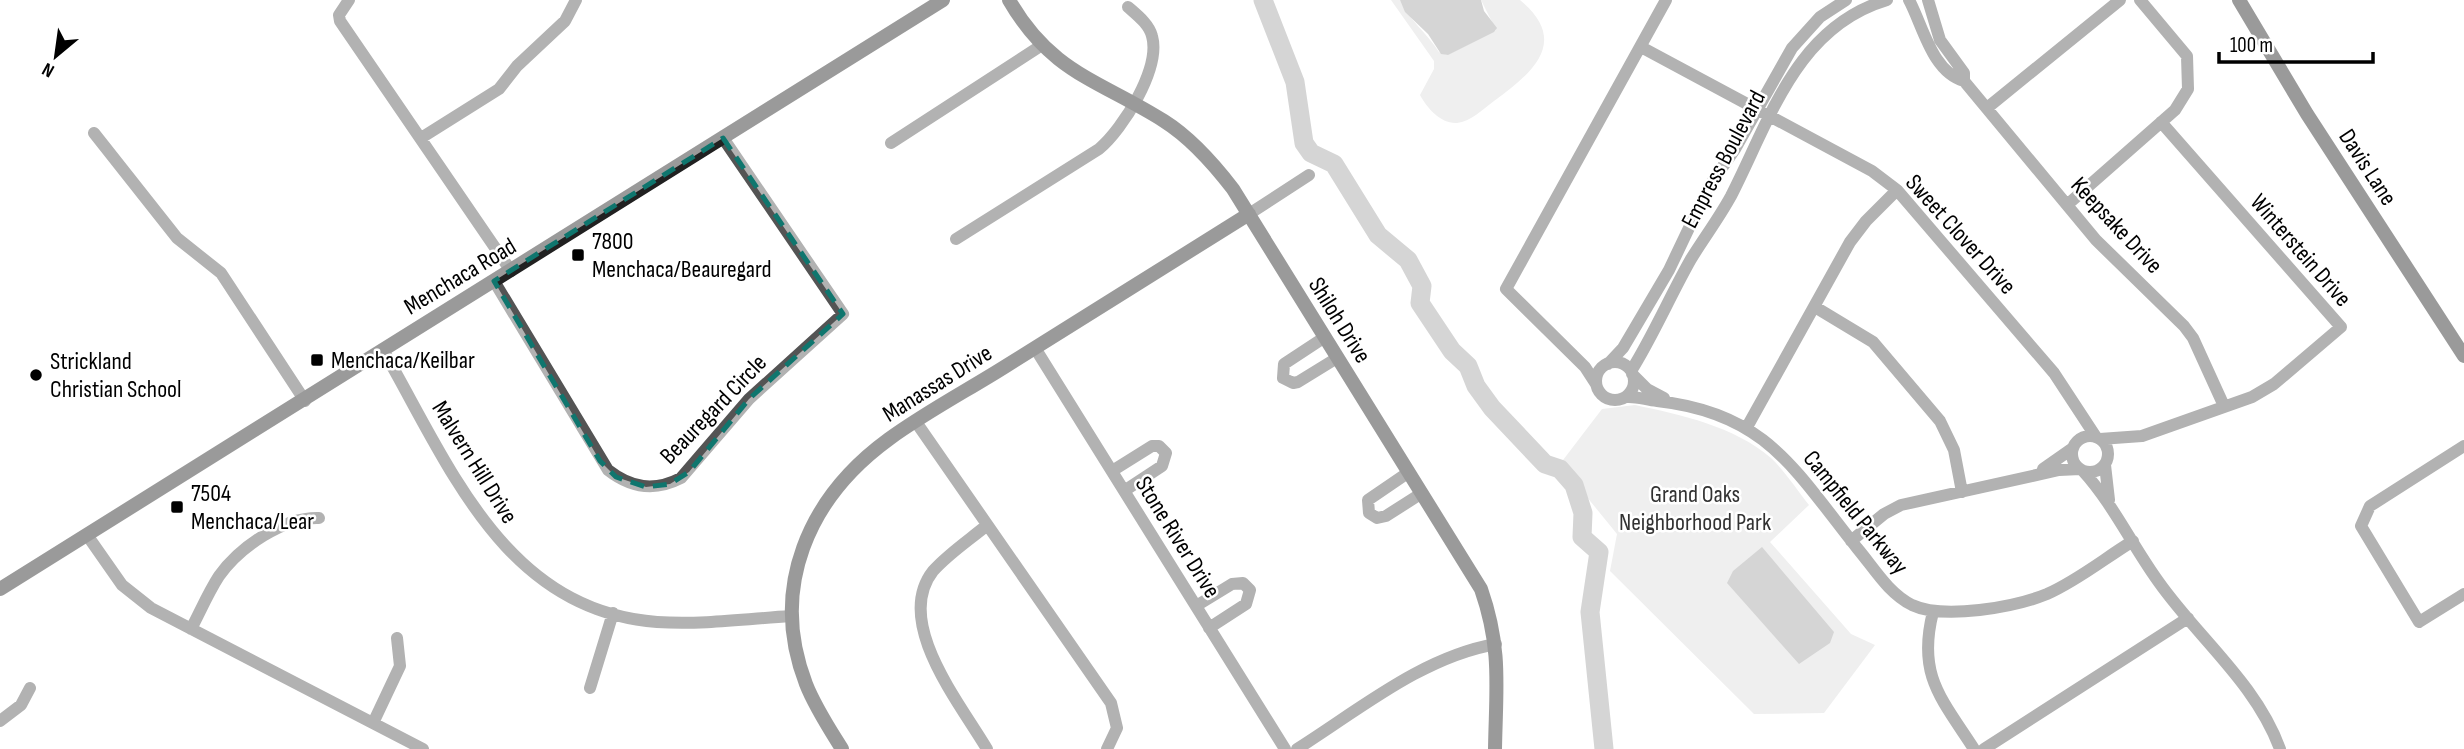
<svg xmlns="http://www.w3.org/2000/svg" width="2464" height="749" font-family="'Sofia Sans Condensed',sans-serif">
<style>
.green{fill:#dbdbdb}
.water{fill:#a2a2a2}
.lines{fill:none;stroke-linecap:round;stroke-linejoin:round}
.river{stroke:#a2a2a2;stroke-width:19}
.street{stroke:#545454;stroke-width:12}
.secondary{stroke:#212121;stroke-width:14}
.marked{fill:none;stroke:#0f766e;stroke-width:5;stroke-dasharray:14 9;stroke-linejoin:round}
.poi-dot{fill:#000;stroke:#fff;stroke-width:2.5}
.labels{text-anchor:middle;stroke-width:5;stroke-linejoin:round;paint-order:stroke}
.street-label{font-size:24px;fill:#000;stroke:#fff}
.poi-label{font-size:24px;fill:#000;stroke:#fff;text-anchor:start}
.park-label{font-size:24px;fill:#323232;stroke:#fff}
</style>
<rect width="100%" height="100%" fill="#fff"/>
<path class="green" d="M1391 0H1400C1409 20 1427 33 1439 52L1447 55 1496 30 1481 0H1520C1571 42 1531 74 1494 101 1483 109 1470 122 1457 123 1441 124 1427 108 1420 95L1434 69V61Z
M1635 405C1681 415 1734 426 1771 458 1785 471 1797 490 1809 505L1770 542 1851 634 1875 645 1824 713 1754 714 1610 571 1617 534 1560 464 1602 409Z"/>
<path class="water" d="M1400 0H1481L1484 11 1497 28 1494 32 1448 55 1441 54 1428 34 1405 12Z
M1762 547 1834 632 1830 643 1799 664 1727 583 1733 571Z"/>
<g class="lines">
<path class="river" d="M1263 0 1295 82 1304 143 1311 153 1334 164 1378 235 1408 260 1422 286 1420 303 1452 351 1468 366 1476 386 1492 408 1545 464 1560 469 1574 485 1583 513 1582 537 1599 552 1590 612 1604 749"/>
<path class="street" d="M349 0 339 15 340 21 511 271
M1909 0C1923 26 1932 72 1964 81L2096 240 2184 326 2193 338 2224 406
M1928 0 1940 40 1964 73V81
M1641 47 1872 171 1897 190 2054 373 2096 437
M1987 108 2120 0
M94 133 177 238 221 273 305 401
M421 138 499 89 517 66 565 21 576 0
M891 143 1042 45
M2067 205 2175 110 2188 89 2187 56 2140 0
M1249 214 1309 175
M956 239 1099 149C1123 129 1161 68 1152 36 1149 24 1137 15 1128 7
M494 281 608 470C631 488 654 492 681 478L749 399 843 314 723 138
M1815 307 1873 342 1940 421 1954 450 1962 492
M1325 337 1284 364 1283 378 1293 383 1298 382 1337 358
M1035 348 1285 749
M383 350C449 464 504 611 657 622 700 625 746 619 790 616
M1596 381a19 19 0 1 1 38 0a19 19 0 1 1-38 0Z
M1608 364 1623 348 1669 270 1708 188 1735 149 1792 48 1820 17 1846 0
M1631 371C1653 336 1670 296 1691 259 1704 238 1719 218 1731 196 1770 120 1796 27 1887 0
M1632 374 1647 389 1664 398
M1596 384 1585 367 1506 289 1666 0
M1626 397C1637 396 1646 400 1657 401 1766 413 1794 469 1857 548 1874 568 1888 593 1912 605 1944 620 2015 607 2047 594 2077 581 2105 558 2133 541
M916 422 1111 703 1117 728 1107 749
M1747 427 1850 242 1866 221 1897 190
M2072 454a18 18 0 1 1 36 0a18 18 0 1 1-36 0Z
M2100 439 2142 436 2252 397 2274 384 2341 327 2161 122
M2464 446 2370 506 2361 526 2419 622 2464 594
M2105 465 2109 500
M2043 469 2073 448
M1112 471 1152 446H1159L1166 453 1162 466 1124 491
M2083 471C2113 504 2132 545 2158 581 2198 638 2256 683 2280 749
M1409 472 1368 500 1369 513 1377 518 1386 516 1422 493
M986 526C969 540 948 554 933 571 893 622 960 703 987 749
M87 535 122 585 151 608 423 749
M1851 541 1884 514 1901 505 2059 470 2080 469
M1196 606 1232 584 1243 583 1250 590 1246 604 1209 628
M1933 612C1917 675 1941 698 1974 749
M191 629C200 612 208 593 219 576 240 547 283 517 319 518
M590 688 613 613
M0 721 21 705 30 688
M374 721 400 666 397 638
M1297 749C1359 710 1422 657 1496 644
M1984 749 2188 618"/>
<path class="secondary" d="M1009 0C1051 73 1099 80 1164 121 1191 138 1213 163 1233 189L1481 589C1502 649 1496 688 1495 749
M2239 0 2307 114 2464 356
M0 589 943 0
M842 749C829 728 815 707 806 684 769 588 808 498 889 439 926 412 968 390 1006 366 1087 315 1168 265 1249 214"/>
</g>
<path d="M0 0H2464V749H0ZM723 138 843 314 749 399 689 472 670 484 646 487 616 477 600 461 494 281Z" fill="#fff" fill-opacity=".55" fill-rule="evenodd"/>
<path class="marked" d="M723 138 843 314 749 399 689 472 670 484 646 487 616 477 600 461 494 281Z"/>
<g class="poi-dot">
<rect x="571" y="248" width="14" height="14" rx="3.5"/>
<rect x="310" y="353" width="14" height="14" rx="3.5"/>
<circle cx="36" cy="375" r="7"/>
<rect x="170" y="500" width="14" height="14" rx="3.5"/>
</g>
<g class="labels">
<g class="street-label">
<text transform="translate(1723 159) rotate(-62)" y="8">Empress Boulevard</text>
<text transform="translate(2368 167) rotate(57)" y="8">Davis Lane</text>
<text transform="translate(2117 225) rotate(47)" y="8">Keepsake Drive</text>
<text transform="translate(1961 234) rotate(48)" y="8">Sweet Clover Drive</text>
<text transform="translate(2301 250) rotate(49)" y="8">Winterstein Drive</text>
<text transform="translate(460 276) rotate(-31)" y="8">Menchaca Road</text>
<text transform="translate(1340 320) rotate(58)" y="8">Shiloh Drive</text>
<text transform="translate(937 383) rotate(-32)" y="8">Manassas Drive</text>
<text transform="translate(713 409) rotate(-46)" y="8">Beauregard Circle</text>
<text transform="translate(475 462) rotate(58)" y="8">Malvern Hill Drive</text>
<text transform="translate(1856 512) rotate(51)" y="8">Campfield Parkway</text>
<text transform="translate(1178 537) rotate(58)" y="8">Stone River Drive</text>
</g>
<g class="poi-label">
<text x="592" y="249">7800<tspan x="592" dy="28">Menchaca/Beauregard</tspan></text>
<text x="331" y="368">Menchaca/Keilbar</text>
<text x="50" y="369">Strickland<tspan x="50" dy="28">Christian School</tspan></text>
<text x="191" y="501">7504<tspan x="191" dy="28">Menchaca/Lear</tspan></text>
</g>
<g class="park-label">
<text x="1695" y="502">Grand Oaks<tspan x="1695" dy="28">Neighborhood Park</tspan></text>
</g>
</g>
<g transform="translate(56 56) rotate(209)" stroke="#ffffff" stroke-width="5" paint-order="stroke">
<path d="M0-5L12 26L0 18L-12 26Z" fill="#000000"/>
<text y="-10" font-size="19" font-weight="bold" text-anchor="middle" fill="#000000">N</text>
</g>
<path d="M2219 52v10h154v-10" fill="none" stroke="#000000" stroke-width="3.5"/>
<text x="2230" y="52" font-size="21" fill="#000000" stroke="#ffffff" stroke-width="5" paint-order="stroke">100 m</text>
</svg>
